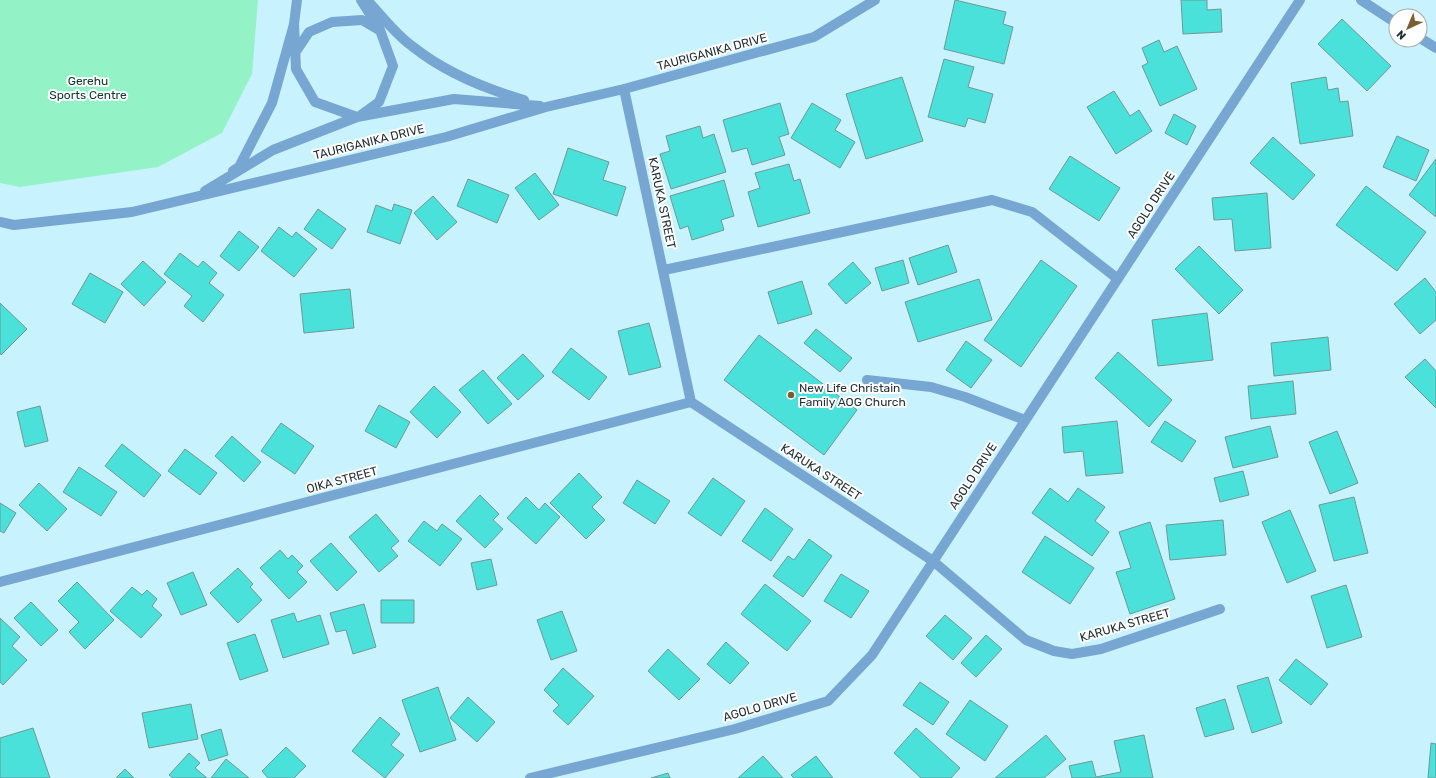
<svg xmlns="http://www.w3.org/2000/svg" width="1436" height="778" font-family="Rubik,sans-serif">
<style>
.green{fill:#93f3c6}
.building{fill:#4be1db;stroke:#6f9895}
.lines{fill:none;stroke-linecap:round;stroke-linejoin:round}
.minor{stroke:#77a6d2;stroke-width:10}
.poi-dot{fill:#795d30;stroke:#fff;stroke-width:1.5}
.labels{text-anchor:middle;stroke-width:4;stroke-linejoin:round;paint-order:stroke}
.street-label{font-size:12px;fill:#1f2f34;stroke:#fff}
.park-label{font-size:12px;fill:#0f402c;stroke:#fff}
.poi-label{font-size:12px;fill:#1f2f34;stroke:#fff;text-anchor:start}
</style>
<rect width="100%" height="100%" fill="#c9f2ff"/>
<path class="green" d="M0 0H258L252 74 222 133 158 167 20 187 0 183Z"/>
<path class="building" d="M955 0 1006 12 1003 24 1013 27 1004 64 944 49Z
M1181 0H1207V10L1221 9 1222 32 1183 34Z
M1342 19 1391 66 1367 91 1318 44Z
M1159 40 1164 52 1177 46 1197 89 1160 106 1142 66 1148 63 1142 48Z
M944 59 974 67 968 87 993 94 985 123 968 118 965 127 928 117Z
M902 77 923 141 866 159 846 94Z
M1326 77 1328 90 1338 88 1340 102 1348 101 1353 136 1300 144 1291 83Z
M1114 91 1130 116 1139 110 1152 131 1116 154 1087 107Z
M780 103 789 134 779 137 785 155 752 165 747 148 732 152 723 120Z
M812 103 841 120 835 130 855 142 840 168 791 138Z
M1174 114 1196 126 1187 145 1165 133Z
M700 126 703 138 714 134 726 172 671 189 660 154 670 151 666 136Z
M1397 136 1429 150 1416 181 1383 167Z
M1273 137 1315 175 1293 200 1250 163Z
M568 148 609 162 603 180 626 187 617 216 553 194Z
M1070 156 1120 188 1099 221 1049 189Z
M1436 159V217L1409 195Z
M789 164 794 181 800 179 810 213 758 227 748 192 760 188 755 173Z
M535 173 559 205 539 220 515 188Z
M468 179 509 195 497 223 457 206Z
M724 180 734 216 721 220 724 230 692 240 688 226 680 229 670 196Z
M1366 186 1426 232 1397 271 1336 225Z
M1267 193 1271 248 1235 251 1232 219 1214 220 1212 198Z
M433 196 457 222 437 240 414 213Z
M394 204 412 210 400 244 367 232 376 205 392 211Z
M318 209 346 229 332 249 304 229Z
M279 227 292 237 296 232 317 249 294 277 261 251Z
M239 231 259 247 239 271 220 256Z
M948 245 957 272 918 285 909 258Z
M1199 246 1243 290 1219 314 1175 269Z
M180 253 198 267 203 261 217 273 209 283 224 295 203 322 184 306 192 296 164 274Z
M903 260 909 283 882 291 875 268Z
M1041 260 1077 286 1021 367 984 340Z
M143 261 166 282 144 306 121 284Z
M853 262 871 283 846 304 828 284Z
M90 273 123 292 105 323 72 304Z
M1425 278 1436 292V320L1420 334 1394 304Z
M979 279 992 320 918 342 905 302Z
M802 281 812 314 778 324 768 292Z
M350 289 354 328 304 333 300 294Z
M0 303 27 329 1 355 0 353Z
M1207 313 1213 360 1158 366 1152 320Z
M649 323 661 367 629 375 618 331Z
M816 329 852 358 840 372 804 343Z
M759 335 857 410 824 455 724 380Z
M1328 337 1331 370 1274 376 1271 343Z
M966 341 992 360 971 388 946 370Z
M571 348 607 377 589 400 552 372Z
M1118 352 1172 400 1149 427 1095 378Z
M523 354 544 376 518 400 497 378Z
M1425 359 1436 371V408L1405 377Z
M483 370 512 404 488 424 459 390Z
M1293 381 1296 414 1251 419 1248 386Z
M434 386 461 412 437 438 410 412Z
M379 405 410 422 396 448 365 431Z
M40 406 48 441 25 447 17 412Z
M1117 421 1123 473 1086 476 1083 451 1064 453 1062 427Z
M1165 421 1196 441 1182 462 1151 442Z
M281 423 314 446 295 474 261 451Z
M1270 426 1278 457 1233 468 1225 437Z
M1337 431 1358 483 1330 494 1309 442Z
M232 436 261 462 244 482 215 456Z
M122 444 161 475 144 497 105 466Z
M185 449 217 473 200 495 168 471Z
M79 467 117 492 101 516 63 492Z
M1243 471 1249 495 1220 502 1214 478Z
M579 473 602 497 592 507 605 520 586 539 550 503Z
M713 478 745 501 721 536 688 513Z
M637 480 670 501 655 524 623 503Z
M39 483 67 509 47 531 19 505Z
M1050 488 1068 502 1078 488 1105 507 1095 521 1109 532 1092 556 1032 513Z
M480 495 499 514 493 520 503 529 485 548 456 521Z
M526 497 539 510 545 503 560 517 536 544 507 518Z
M1354 497 1368 553 1334 561 1319 505Z
M0 503 16 513 4 533 0 531Z
M765 508 793 529 771 561 742 541Z
M1290 510 1316 571 1287 583 1262 522Z
M376 514 399 541 391 548 398 556 379 572 349 537Z
M1223 520 1226 555 1170 560 1166 525Z
M424 521 437 531 442 524 462 539 440 566 408 541Z
M1150 522 1175 599 1130 614 1116 572 1131 568 1119 532Z
M1045 536 1094 568 1070 604 1022 572Z
M809 539 832 556 803 597 773 576 788 556 794 560Z
M331 543 357 572 337 591 310 561Z
M280 550 288 559 292 555 303 566 297 572 307 582 289 599 260 568Z
M491 559 497 585 477 590 471 563Z
M238 568 253 584 250 587 262 600 238 623 210 593Z
M193 572 207 605 181 615 167 583Z
M841 574 869 591 851 618 824 601Z
M77 582 114 620 85 649 69 632 79 622 58 601Z
M765 584 811 621 787 651 741 614Z
M1346 585 1362 637 1327 648 1311 596Z
M132 587 142 595 147 590 157 599 152 606 162 615 141 638 110 611Z
M381 600H414V623H381Z
M31 602 58 630 41 646 14 618Z
M364 604 376 647 353 654 346 630 336 632 330 613Z
M562 611 577 651 551 660 537 620Z
M294 613 297 622 320 615 329 644 283 658 271 620Z
M945 615 972 638 953 660 926 636Z
M0 618 20 637 12 646 27 660 3 685 0 682Z
M255 634 268 671 240 680 227 643Z
M986 635 1002 649 976 677 961 663Z
M726 642 749 663 730 684 707 664Z
M668 649 700 679 679 700 648 671Z
M1296 659 1328 684 1311 705 1279 680Z
M563 668 594 696 568 725 553 711 559 705 544 690Z
M1268 677 1282 723 1252 733 1237 686Z
M920 682 949 702 933 725 903 705Z
M438 687 456 740 420 752 402 700Z
M468 697 495 722 477 742 450 718Z
M1225 699 1234 729 1205 737 1196 708Z
M970 700 1008 726 985 761 946 734Z
M191 704 198 739 149 748 142 713Z
M380 717 400 734 391 745 404 755 385 778 352 751Z
M33 728 50 778H0V738Z
M916 728 960 768 951 778H921L894 753Z
M221 729 228 755 209 761 201 735Z
M1046 735 1066 759 1044 778H995Z
M1144 735 1153 778H1072L1069 766 1092 761 1096 777 1121 772 1114 741Z
M1431 743 1436 744V778H1428Z
M286 747 306 766 294 778H268L262 771Z
M189 753 200 763 195 768 207 778H173L169 775Z
M763 756 783 778H738Z
M816 756 833 778H794L791 775Z
M226 759 249 778H211Z
M125 769 134 778H116Z
M668 773 670 778H651Z"/>
<g class="lines">
<path class="minor" d="M297 0 294 24 296 69 315 102 357 117
M367 0C381 15 395 34 412 46 443 71 486 89 524 100
M1361 0 1396 23
M1420 38 1436 48
M295 53 309 32 332 22 362 20 379 30
M624 89 691 402 933 561 1026 640 1054 651 1072 654 1101 649 1220 609
M361 115 379 102 393 66 380 30 361 0
M233 171 239 167 272 103 294 24
M205 191 273 150 357 117 454 99 540 106
M0 222 14 225 132 212 446 137 546 107 624 89 814 37 875 0
M664 270 992 200 1032 212 1118 279
M867 380 931 387 965 397 1025 420
M0 582 691 402
M530 778 735 729 828 701 872 655 1300 0"/>
</g>
<circle class="poi-dot" cx="791" cy="395" r="4"/>
<g class="labels">
<g class="street-label">
<text transform="translate(712 52) rotate(-15)" y="4">TAURIGANIKA DRIVE</text>
<text transform="translate(369 142) rotate(-14)" y="4">TAURIGANIKA DRIVE</text>
<text transform="translate(662 203) rotate(78)" y="4">KARUKA STREET</text>
<text transform="translate(1151 205) rotate(-57)" y="4">AGOLO DRIVE</text>
<text transform="translate(821 472) rotate(33)" y="4">KARUKA STREET</text>
<text transform="translate(973 476) rotate(-57)" y="4">AGOLO DRIVE</text>
<text transform="translate(342 480) rotate(-15)" y="4">OIKA STREET</text>
<text transform="translate(1125 625) rotate(-16)" y="4">KARUKA STREET</text>
<text transform="translate(760 707) rotate(-16)" y="4">AGOLO DRIVE</text>
</g>
<g class="park-label">
<text x="88" y="85">Gerehu<tspan x="88" dy="14">Sports Centre</tspan></text>
</g>
<g class="poi-label">
<text x="799" y="392">New Life Christain<tspan x="799" dy="14">Family AOG Church</tspan></text>
</g>
</g>
<g transform="translate(1408 28) rotate(224)"><circle r="19" fill="#ffffff" stroke="#a5acae"/>
<path d="M0-3L7 15L0 10L-7 15Z" fill="#795d30"/>
<text y="-6" font-size="11" font-weight="bold" text-anchor="middle" fill="#1f2f34">N</text>
</g>
</svg>
